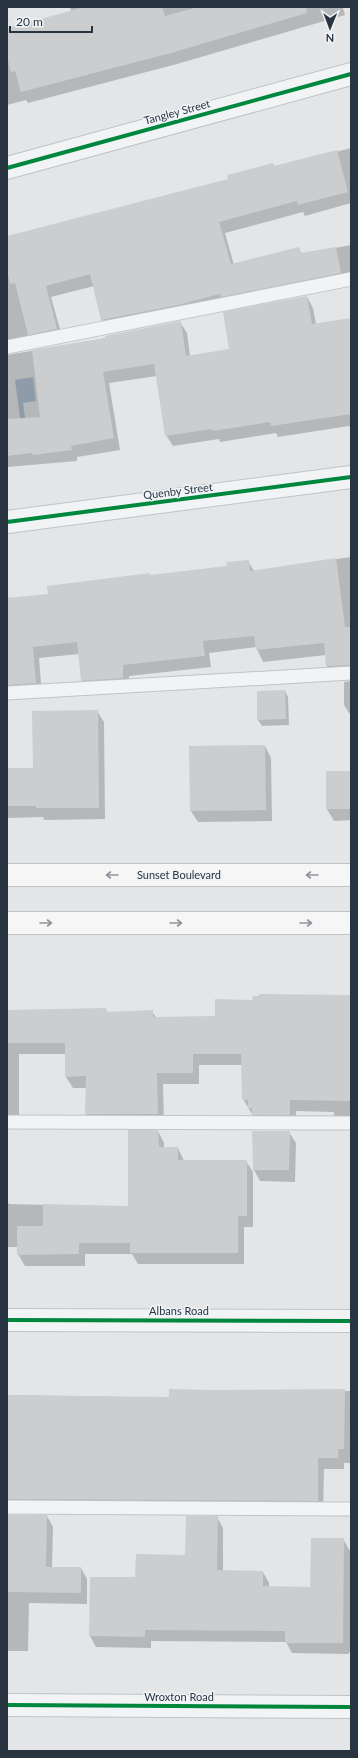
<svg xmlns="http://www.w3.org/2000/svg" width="358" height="1758" font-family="Lato,sans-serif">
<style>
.water{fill:#b1c4d2}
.shadow{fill:#0003}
.building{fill:#cbcdcf}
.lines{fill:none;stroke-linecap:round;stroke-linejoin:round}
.lane-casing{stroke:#c1c3c5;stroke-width:15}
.street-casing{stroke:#c1c3c5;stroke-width:24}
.secondary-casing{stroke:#c1c3c5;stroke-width:24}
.lane{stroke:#f2f3f4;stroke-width:13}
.street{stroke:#f2f3f4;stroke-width:22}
.secondary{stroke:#f6f6f7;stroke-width:22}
.cycleway-casing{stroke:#f0f4f7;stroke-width:6}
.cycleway{stroke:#00873e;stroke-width:4}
.oneway{stroke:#90959c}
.labels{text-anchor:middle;stroke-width:3;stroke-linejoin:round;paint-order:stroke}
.street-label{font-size:11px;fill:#293441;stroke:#f0f4f7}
</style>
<rect width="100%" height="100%" fill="#e3e5e7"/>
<path class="water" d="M33 377 36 401 23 403 28 439 23 440 15 380Z"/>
<path class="shadow" d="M70 7H345L343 8 345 15 177 64 28 103 26 100 7 105V29L71 11Z
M351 148V203L305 216 303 212 225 233 234 265 299 248 302 254 351 245V280L109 331 102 320 94 286 51 297 63 340 8 352 7 354V237Z
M307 297 313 308 316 324 351 319V430L349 426 278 437 276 433 220 442 219 439 173 446 166 435 157 376 109 383 120 450 77 457V461L7 467V355L107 338 180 322 187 333 190 357 230 350Z
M351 557V677L334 678 327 666 326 655 263 662 256 647 209 653 211 667 129 676V690L89 692 82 680 79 654 39 658 42 695 7 688V595L9 599 49 595 150 576 228 566 248 561 254 571Z
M351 681V716L344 705V682Z
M285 691 288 697 289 725 262 726 258 720Z
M97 711 104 722 105 819 44 820 43 817 7 818V769H34Z
M265 746 271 758 272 821 198 822 191 811Z
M327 772H351V820L334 821 327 809Z
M351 996V1126H341L334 1115V1112L296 1111V1126L255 1119 243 1099 242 1065H199V1084H163L164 1125H93L86 1114 87 1088H73L66 1077V1054H19V1125L7 1126V1008L9 1011 105 1009 108 1013 152 1011 156 1018 216 1017 253 1001Z
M158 1131 164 1143V1148H178L184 1161H246L253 1172V1227H244V1264H138L132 1254H85V1266H25L18 1254V1247H7V1201L9 1204 129 1207Z
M289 1132 296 1143 295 1182 260 1181 254 1170Z
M170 1390 351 1391V1463H344V1469H324L323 1512 10 1511 7 1515V1395L170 1398Z
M7 1515 47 1516 53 1527 52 1568H81L87 1579V1604L29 1603 28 1651H7Z
M217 1517 223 1528V1571L263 1572 269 1583V1587L311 1588 343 1539 350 1551 351 1652H349V1654L292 1653 286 1642 151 1641V1648L96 1647 90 1636 136 1578 186 1556Z"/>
<path class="building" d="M85 7H162L165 16 198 7H306L307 13 171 53 21 92 15 71 11 72 7 57V28Z
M337 150 348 192 298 205 297 201 219 222 231 264 299 247 301 253 336 247 341 273 221 297 220 294 178 305 101 320 90 274 46 286 57 329 28 335 15 283 10 284 7 271V236L228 179 227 175 273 163 274 166Z
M307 296 312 324 351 318V414L271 426 270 422 213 431 212 429 165 436 154 364 103 372 114 438 71 446 72 450 33 455 32 453 7 456V419L40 417 32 350 106 338 105 336 181 321 186 356 229 349 223 312Z
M336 558 345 627H351V665L326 666 324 643 256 650 254 636 203 641 205 656 123 665V678L81 681 77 642 33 647 36 683 7 685V598L48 594 47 586 150 573V575L227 566 226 562 249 560 250 571Z
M285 690 286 719 257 720V691Z
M98 710 99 808H36V806H7V768H33L32 711Z
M265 745 266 810 190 811 189 746Z
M326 771H351V809H326Z
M259 994 351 995V1101L290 1100V1115H252V1108H248V1100H242L241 1054H193V1073H157L158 1114H85L86 1076 65 1077V1043H7V1010L106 1008V1012L153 1010V1017L215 1016V999L252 1000 253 996H259Z
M128 1130H158L159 1147H178V1160H247V1216H238V1253H130V1243H79V1254L17 1255V1226H43V1204L128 1206Z
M252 1131H290L289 1170H253Z
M169 1389 210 1390 345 1389 344 1449H338V1458H318V1501L7 1499V1395L169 1397Z
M7 1515H47L46 1567H81V1593L7 1592Z
M186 1516H218L217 1570 263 1571V1586L310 1587 311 1538H344L343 1643H285V1631L145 1630V1637L89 1636 90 1577H135L136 1554 185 1555Z"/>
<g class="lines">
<g class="lane-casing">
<path id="lane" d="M7 347 351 279
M7 693 351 673
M7 1122 351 1123
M7 1507 351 1509"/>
</g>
<g class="street-casing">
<path id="street" d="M7 168 351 74
M7 522 351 477
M7 1320 351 1321
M7 1705 351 1707"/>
</g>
<g class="secondary-casing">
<path id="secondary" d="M7 875H351
M7 923H351"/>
</g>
<use href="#lane" class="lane"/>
<use href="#street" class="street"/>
<use href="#secondary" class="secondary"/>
<g class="cycleway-casing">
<path id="cycleway" d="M7 168 351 74
M7 522 351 477
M7 1320 351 1321
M7 1705 351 1707"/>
</g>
<use href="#cycleway" class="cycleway"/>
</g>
<defs><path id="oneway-shaft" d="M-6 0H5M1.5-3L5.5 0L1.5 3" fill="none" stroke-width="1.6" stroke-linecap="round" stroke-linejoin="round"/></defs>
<g class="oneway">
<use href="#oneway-shaft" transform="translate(112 875) rotate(180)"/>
<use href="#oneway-shaft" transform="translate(312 875) rotate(180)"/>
<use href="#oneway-shaft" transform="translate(46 923)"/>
<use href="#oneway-shaft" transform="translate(176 923)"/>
<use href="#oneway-shaft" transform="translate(306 923)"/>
</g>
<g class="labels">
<g class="street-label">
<text transform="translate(177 112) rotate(-15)" y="4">Tangley Street</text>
<text transform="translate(178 491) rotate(-7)" y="4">Quenby Street</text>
<text x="179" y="879">Sunset Boulevard</text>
<text x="179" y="1315">Albans Road</text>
<text x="179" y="1701">Wroxton Road</text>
</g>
</g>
<rect width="358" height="1758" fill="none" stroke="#293441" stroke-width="16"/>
<g transform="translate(330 28) rotate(181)" stroke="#f0f4f7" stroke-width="3" paint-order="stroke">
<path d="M0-3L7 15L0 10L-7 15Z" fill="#293441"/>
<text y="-6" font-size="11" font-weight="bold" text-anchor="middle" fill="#293441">N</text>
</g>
<path d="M10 26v6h82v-6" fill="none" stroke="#293441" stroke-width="2"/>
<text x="16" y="26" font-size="12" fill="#293441" stroke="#f0f4f7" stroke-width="3" paint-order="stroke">20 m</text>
</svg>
